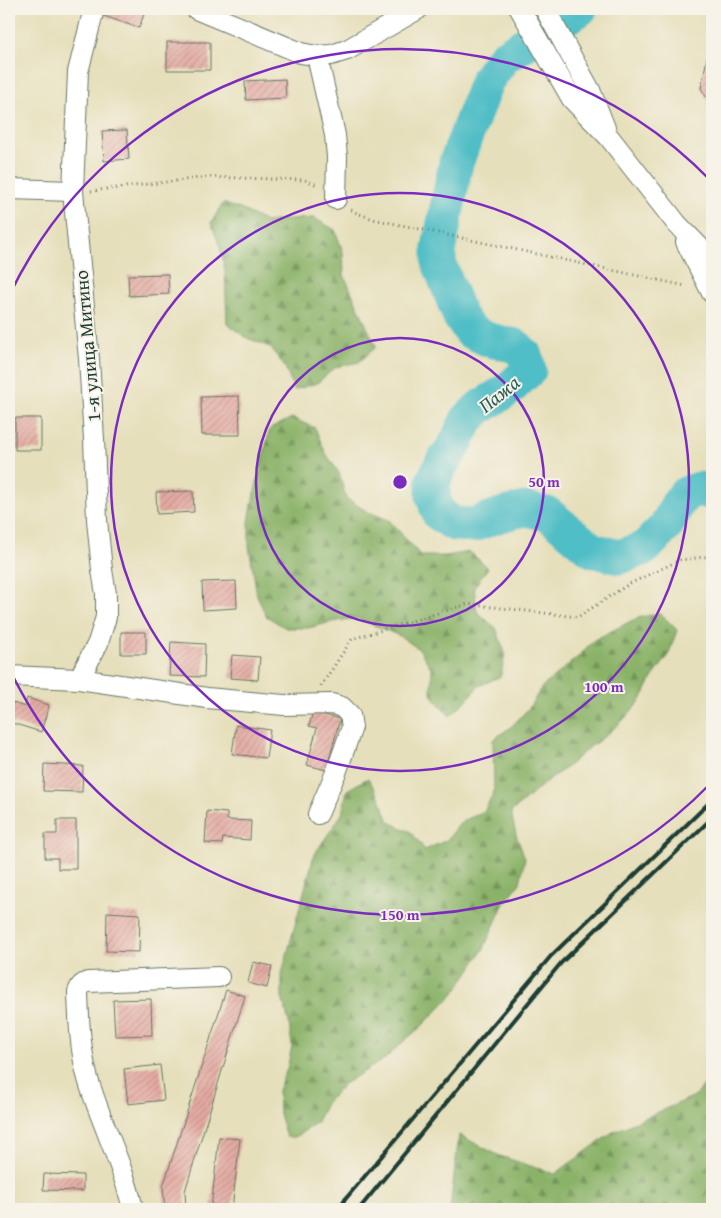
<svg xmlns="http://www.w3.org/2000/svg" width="721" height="1218" font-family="'Gentium Book Plus',serif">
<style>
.forest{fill:url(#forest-firs);stroke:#54784e}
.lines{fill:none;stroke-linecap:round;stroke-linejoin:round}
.river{stroke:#50bec6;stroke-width:35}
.building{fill:url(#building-hatch)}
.minor-casing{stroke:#657663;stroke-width:22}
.path{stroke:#657663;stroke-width:3;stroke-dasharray:1 4;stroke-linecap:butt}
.minor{stroke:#fff;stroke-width:20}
.rail{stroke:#1f3d34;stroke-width:4}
.ring{fill:none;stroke:#7b2cbf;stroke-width:2.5}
.labels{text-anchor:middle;stroke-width:4;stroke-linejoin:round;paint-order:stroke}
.street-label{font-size:19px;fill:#1f3d34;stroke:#f7f3e8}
.water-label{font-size:20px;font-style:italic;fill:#2b5d58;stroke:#f7f3e8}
.centre{fill:#7b2cbf;stroke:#f7f3e8;stroke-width:2.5}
.ring-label{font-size:15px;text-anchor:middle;font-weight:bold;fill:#7b2cbf;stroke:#f7f3e8;stroke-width:4;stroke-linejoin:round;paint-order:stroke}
</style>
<defs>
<pattern id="forest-firs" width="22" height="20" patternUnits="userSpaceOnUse" patternTransform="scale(1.25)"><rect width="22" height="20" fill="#8ab268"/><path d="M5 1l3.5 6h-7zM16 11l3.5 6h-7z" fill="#709256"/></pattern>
<pattern id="building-hatch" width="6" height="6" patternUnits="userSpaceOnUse" patternTransform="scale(1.25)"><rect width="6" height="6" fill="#e5aba3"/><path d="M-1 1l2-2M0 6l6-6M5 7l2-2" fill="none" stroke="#b98c86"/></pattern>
</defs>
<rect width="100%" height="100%" fill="#f7f3e8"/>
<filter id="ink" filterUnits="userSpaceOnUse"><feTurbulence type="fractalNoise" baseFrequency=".02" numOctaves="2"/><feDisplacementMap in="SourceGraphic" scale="10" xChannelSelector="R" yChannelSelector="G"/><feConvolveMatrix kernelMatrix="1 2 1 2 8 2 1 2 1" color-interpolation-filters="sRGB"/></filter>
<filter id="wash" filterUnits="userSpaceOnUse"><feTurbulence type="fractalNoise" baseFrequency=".0096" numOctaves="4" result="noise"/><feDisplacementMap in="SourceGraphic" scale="20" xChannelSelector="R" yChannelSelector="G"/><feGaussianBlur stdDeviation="1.12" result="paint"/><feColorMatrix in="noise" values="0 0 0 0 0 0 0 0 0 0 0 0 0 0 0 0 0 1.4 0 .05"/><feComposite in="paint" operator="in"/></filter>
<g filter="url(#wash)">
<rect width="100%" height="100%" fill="#e6dfbb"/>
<path class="forest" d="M223 203 245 211 266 222 290 219 314 218 335 230 343 252 344 275 376 347 359 362 336 367 317 383 294 390 285 367 270 347 247 338 227 324 225 270 220 246 211 223Z
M292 418 315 428 325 452 339 473 346 498 366 511 389 520 421 556H445L470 552 488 568 474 587 477 612 496 628 505 653 501 676 479 686 464 703 450 716 431 695 432 670 420 650 400 636 356 618 332 622 308 628H286L266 616 257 595 249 546V522L253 499 270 429Z
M660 613 677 630 668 656 652 678 641 700 623 720 605 736 586 750 567 767 547 781 511 812 516 835 525 858 520 883 503 905 484 948 456 991 422 1026 404 1041 386 1058 344 1084 327 1102 316 1123 295 1137H286L279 1114 278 1090 287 1069 292 1046 289 1022 282 998V973L314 855 342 814 347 790 368 778 380 798 389 822 411 832 425 850 447 840 462 821 484 812 494 791 493 740 512 726 529 708 542 687 578 657 594 640 637 618Z
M712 1073V1209H450L459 1135 500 1156 555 1174 613 1132 697 1095Z"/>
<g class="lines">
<path class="river" d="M580 9 504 57 487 80 456 163 439 248V263L460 317 470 331 489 340 516 346 526 356 529 370 509 389 479 408 467 420 455 445 441 465 433 481V497L439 514 454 524 474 525 500 515 525 509 548 514 592 550 619 557 645 548 666 526 677 505 685 494 699 489 712 493"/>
</g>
<g id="blocks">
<path class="building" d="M103 9H146L139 28 101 15Z
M711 38H712V107L701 88Z
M167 42H210V70H167Z
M285 79 286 98 246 100 245 81Z
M127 130 129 159 104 161 102 131Z
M168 274 169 294 129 296 128 275Z
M239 396 240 435H202L201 397Z
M15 418H41V450H15Z
M193 491 194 512 157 514 156 492Z
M236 581 237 608 203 610 202 582Z
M121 632H146V654H121Z
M171 642 205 644 204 677 169 676Z
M232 655 260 657 258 680 230 678Z
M27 698 49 705 41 732 9 722V707L10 702 25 707Z
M313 712 340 719 326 770 307 765 317 728 309 726Z
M236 725 270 730 266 758 232 754Z
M44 764 83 766 82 792 43 791Z
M207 811 227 813V820L251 821 250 840 223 838 222 844 205 843Z
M57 820H76V869H58V858H45V834H57Z
M107 912 140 914 139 952 106 951Z
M253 962 272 966 267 988 248 983Z
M226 990 245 996 185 1191 186 1209H165L163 1187Z
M151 999 152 1035 115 1036 113 1000Z
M160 1065 164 1100 128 1104 124 1069Z
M219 1137 240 1139 232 1209H211Z
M44 1174 83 1175V1191L43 1190Z"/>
</g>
</g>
<g filter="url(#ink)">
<use href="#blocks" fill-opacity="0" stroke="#657663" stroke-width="1"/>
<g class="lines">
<g class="minor-casing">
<path id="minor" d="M196 9 301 53 317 56 331 55 347 50 418 9
M520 9 572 99 609 137 677 224 712 260
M545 9 590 90 605 128
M317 56 335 135 337 157 336 199
M9 189 73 191
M686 242 712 293
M9 676 79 679 207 698 284 705 332 704 342 707 350 715 352 727 337 770 318 814
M79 679 98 643 106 617V594L102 570 97 520 94 439 89 359 73 191 78 72 94 9
M133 1209C123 1164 101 1123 88 1079 80 1050 79 1021 78 992 80 986 82 984 88 982L219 977"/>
</g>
<path class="path" d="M91 191 208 177 305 180 318 185
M351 210 357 213 373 219 686 286
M707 310 712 325
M321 686 352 639 468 604 578 617 629 584 680 560 712 556"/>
<use href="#minor" class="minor"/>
<path class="rail" d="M337 1209 551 956 712 800
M359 1209 561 963 712 818"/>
</g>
</g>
<g class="ring">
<circle cx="400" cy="482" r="144"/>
<circle cx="400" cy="482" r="289"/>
<path d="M711 783A433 433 0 0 1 9 668M9 296A433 433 0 0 1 711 181"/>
</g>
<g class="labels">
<g class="street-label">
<text transform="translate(87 346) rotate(-95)" y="7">1-я улица Митино</text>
</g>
<g class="water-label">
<text transform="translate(499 394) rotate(-39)" y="7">Пажа</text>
</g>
</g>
<circle cx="400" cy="482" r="8" class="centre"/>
<g class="ring-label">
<text x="544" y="487">50 m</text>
<text x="604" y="692">100 m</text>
<text x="400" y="920">150 m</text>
</g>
<rect width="721" height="1218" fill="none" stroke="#f7f3e8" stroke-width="30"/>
</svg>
